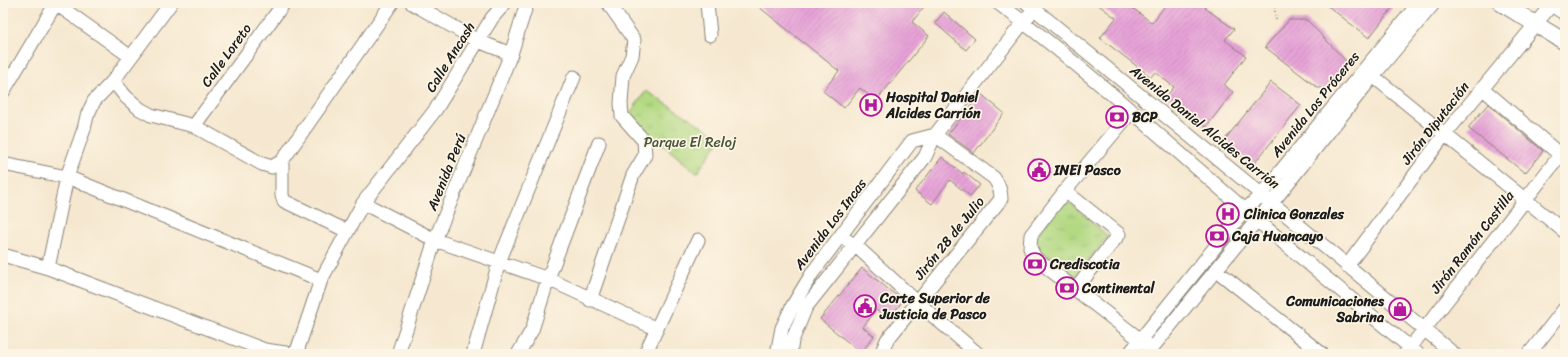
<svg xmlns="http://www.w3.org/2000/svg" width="1568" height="357" font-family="Sriracha,sans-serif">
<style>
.park{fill:url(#park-tufts);stroke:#687a50}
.building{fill:url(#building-hatch)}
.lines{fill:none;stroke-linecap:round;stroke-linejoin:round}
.minor-casing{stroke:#898276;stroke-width:15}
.major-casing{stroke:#898276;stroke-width:18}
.path{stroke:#898276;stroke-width:2;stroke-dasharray:1 3;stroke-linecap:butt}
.minor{stroke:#fff;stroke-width:13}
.major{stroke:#fff;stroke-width:16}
.labels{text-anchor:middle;stroke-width:3.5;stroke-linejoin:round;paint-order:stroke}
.street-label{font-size:14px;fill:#1c1c1c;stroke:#fcf5e5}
.poi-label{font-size:14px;font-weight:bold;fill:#1c1c1c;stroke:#fcf5e5;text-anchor:start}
.park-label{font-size:14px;fill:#49553b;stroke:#fcf5e5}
</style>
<defs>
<pattern id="park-tufts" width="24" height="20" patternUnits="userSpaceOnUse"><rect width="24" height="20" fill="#b3d983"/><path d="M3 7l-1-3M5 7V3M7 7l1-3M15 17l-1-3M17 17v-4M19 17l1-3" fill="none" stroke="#99ba71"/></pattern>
<pattern id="building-hatch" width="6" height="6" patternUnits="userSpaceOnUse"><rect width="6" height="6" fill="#e6a2d7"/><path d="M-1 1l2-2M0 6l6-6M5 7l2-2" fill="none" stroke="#c58bb8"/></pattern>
</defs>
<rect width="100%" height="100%" fill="#fcf5e5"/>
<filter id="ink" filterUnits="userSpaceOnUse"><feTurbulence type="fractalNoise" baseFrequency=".025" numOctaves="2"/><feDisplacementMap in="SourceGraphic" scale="8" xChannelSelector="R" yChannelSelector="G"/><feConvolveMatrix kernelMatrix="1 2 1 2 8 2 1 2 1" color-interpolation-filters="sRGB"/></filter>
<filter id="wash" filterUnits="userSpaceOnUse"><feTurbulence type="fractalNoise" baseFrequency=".012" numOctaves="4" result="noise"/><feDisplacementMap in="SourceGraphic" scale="16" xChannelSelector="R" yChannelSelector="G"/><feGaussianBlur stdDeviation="0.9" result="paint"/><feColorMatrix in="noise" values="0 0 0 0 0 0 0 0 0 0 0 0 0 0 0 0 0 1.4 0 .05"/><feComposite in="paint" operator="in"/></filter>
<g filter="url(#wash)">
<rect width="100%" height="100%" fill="#f6e8d0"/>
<path class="park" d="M646 91 721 138 697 173 628 116Z
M1069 202 1108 236 1073 280 1039 256 1034 240 1057 208Z"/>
<g id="blocks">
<path class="building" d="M754 3H927L912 22 929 36 876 101 860 88 844 108 823 91 839 71Z
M1096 3H1126L1152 23 1167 3H1208L1205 8 1234 29 1225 40 1246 56 1224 85 1233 92 1206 127 1166 96 1174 87 1155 72 1151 77 1100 38 1116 18Z
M1324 3H1396L1369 38Z
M944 12 975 39 966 50 935 23Z
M1289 20H1307L1349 64 1330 88H1318L1265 47Z
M1271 82 1301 105 1253 165 1223 142Z
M981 94 1004 113 974 153 948 134Z
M1488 104 1543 151 1525 173 1468 128Z
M942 157 963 174 964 172 980 185 970 196 950 180 932 204 915 191Z
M1034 159 1051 172 1045 180 1028 167Z
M862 268 903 301 888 319 876 310 863 327 874 336 861 353 820 319Z"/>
</g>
</g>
<g filter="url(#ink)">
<use href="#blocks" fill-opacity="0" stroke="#898276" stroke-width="1"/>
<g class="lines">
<g class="minor-casing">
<path id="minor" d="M55 3 131 57
M171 3 113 81 94 101 87 116 84 129 67 177 48 268 265 350 292 354
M412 3 478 41 511 54
M707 3 710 35
M998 3C1084 67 1163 139 1244 209 1301 258 1360 306 1418 354
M1027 3 1272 203 1454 354
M1373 76 1565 232
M113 81 126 97 140 109 151 115 194 126 262 164 272 167 282 161 392 3
M1482 88 1565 159
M3 92 56 3
M1132 111 1065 191 1031 235 1030 248 1035 258 1147 345
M194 126 284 3
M282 161V195L284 201 347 231
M3 164 67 177 321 280 296 354
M1065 191 1119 234 1075 290
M363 203 435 240 548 279 657 329
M848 241 856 246 918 303 978 354
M3 255 48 268
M1347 266 1445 134 1552 4
M1216 270 1322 354
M321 280 363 203 436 109 492 18 505 3
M590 300 633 175 645 155 644 141 622 116 621 103 623 76 632 56 634 40 608 3
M398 354 435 240 511 54 527 3
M473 354 499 262 574 77
M518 354 532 330 548 279 599 143
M645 354 698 240
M777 354 782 328 793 305 813 272 912 141 935 135
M790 354 792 341 806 307 925 157 935 135 1029 15
M881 354 887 340 1001 199C1001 190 999 185 994 178L935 135
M1129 354 1245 210 1261 195 1419 3
M1147 354 1257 220 1272 203 1373 76 1434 3
M1405 354 1565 149
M1529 354 1565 308"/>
</g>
<g class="major-casing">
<path id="major" d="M1501 3 1565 42
M1551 3 1565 12"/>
</g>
<path class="path" d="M1274 3 1276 21"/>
<use href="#minor" class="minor"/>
<use href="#major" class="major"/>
</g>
</g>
<defs>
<g id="hospital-ring" transform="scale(1.15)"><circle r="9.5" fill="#fcf5e5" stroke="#b5179e" stroke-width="1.5"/><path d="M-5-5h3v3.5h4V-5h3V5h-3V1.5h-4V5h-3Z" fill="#b5179e"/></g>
<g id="bank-ring" transform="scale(1.15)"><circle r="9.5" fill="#fcf5e5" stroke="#b5179e" stroke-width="1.5"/><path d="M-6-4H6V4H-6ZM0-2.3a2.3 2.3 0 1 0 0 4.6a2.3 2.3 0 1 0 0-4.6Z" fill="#b5179e"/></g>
<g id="civic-ring" transform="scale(1.15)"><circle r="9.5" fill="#fcf5e5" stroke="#b5179e" stroke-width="1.5"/><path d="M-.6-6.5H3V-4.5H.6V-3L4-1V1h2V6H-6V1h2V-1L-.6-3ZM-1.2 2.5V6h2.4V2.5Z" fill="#b5179e"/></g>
<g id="shop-ring" transform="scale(1.15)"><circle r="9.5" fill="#fcf5e5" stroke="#b5179e" stroke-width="1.5"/><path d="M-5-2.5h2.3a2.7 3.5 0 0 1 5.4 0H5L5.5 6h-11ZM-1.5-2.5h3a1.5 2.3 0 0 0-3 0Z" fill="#b5179e"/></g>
</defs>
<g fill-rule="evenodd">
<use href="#hospital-ring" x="871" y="105"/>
<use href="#bank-ring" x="1117" y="117"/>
<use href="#civic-ring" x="1039" y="170"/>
<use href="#hospital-ring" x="1228" y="214"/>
<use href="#bank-ring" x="1217" y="236"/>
<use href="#bank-ring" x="1035" y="264"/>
<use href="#bank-ring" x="1067" y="288"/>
<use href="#civic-ring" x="865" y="306"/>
<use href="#shop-ring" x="1400" y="309"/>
</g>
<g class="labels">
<g class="street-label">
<text transform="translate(226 55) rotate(-54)" y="5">Calle Loreto</text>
<text transform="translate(450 57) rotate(-58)" y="5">Calle Ancash</text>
<text transform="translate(1315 104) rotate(-51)" y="5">Avenida Los Próceres</text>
<text transform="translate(1435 123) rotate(-52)" y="5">Jirón Diputación</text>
<text transform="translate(1205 127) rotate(39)" y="5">Avenida Daniel Alcides Carrión</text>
<text transform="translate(446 172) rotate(-68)" y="5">Avenida Perú</text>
<text transform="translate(830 224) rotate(-53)" y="5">Avenida Los Incas</text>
<text transform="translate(949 238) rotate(-51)" y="5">Jirón 28 de Julio</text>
<text transform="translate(1472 242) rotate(-52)" y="5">Jirón Ramón Castilla</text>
</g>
<g class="poi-label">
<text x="886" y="102">Hospital Daniel<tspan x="886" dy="16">Alcides Carrión</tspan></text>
<text x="1132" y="122">BCP</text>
<text x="1054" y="175">INEI Pasco</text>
<text x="1244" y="219">Clinica Gonzales</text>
<text x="1232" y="241">Caja Huancayo</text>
<text x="1050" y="269">Crediscotia</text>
<text x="1082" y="293">Continental</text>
<text x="880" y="303">Corte Superior de<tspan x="880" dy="16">Justicia de Pasco</tspan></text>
<text x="1384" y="306" text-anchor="end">Comunicaciones<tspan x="1384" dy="16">Sabrina</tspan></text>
</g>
<g class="park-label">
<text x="690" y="147">Parque El Reloj</text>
</g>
</g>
<rect width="1568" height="357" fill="none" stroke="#fcf5e5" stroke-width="16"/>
</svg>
